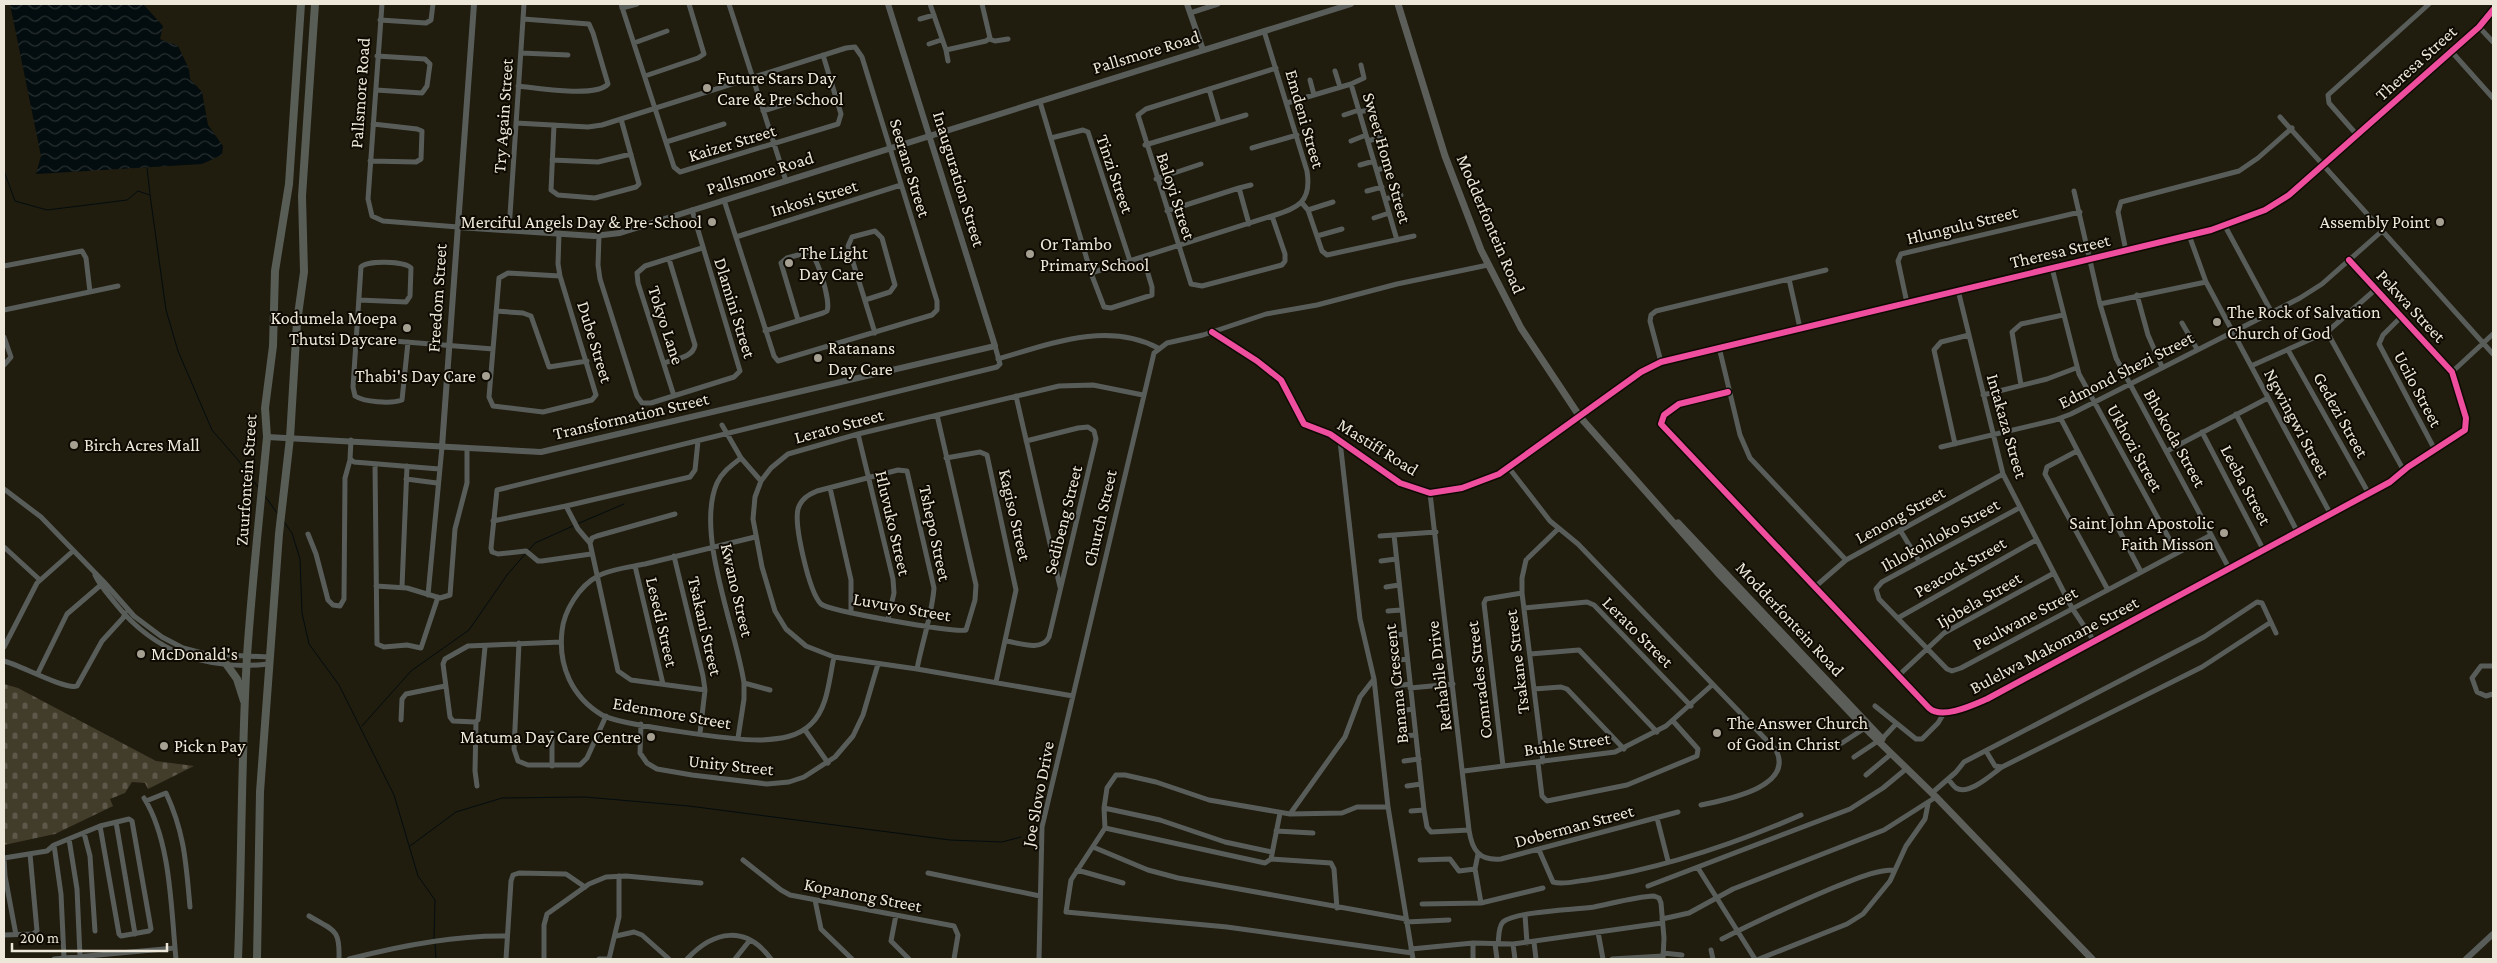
<svg xmlns="http://www.w3.org/2000/svg" width="2497" height="963" font-family="'Crimson Pro',serif">
<style>
.cemetery{fill:url(#cemetery-stones)}
.water{fill:url(#water-waves)}
.lines{fill:none;stroke-linecap:round;stroke-linejoin:round}
.stream{stroke:#030c0e;stroke-width:1}
.minor{stroke:#585d5a;stroke-width:5}
.tertiary{stroke:#585d5a;stroke-width:6}
.secondary{stroke:#5c5e5a;stroke-width:7}
.primary{stroke:#585d56;stroke-width:8}
.cycleway-casing{stroke:#0e0a02;stroke-width:9}
.cycleway{stroke:#ef4d9e;stroke-width:6}
.poi-dot{fill:#a5a091;stroke:#0e0a02;stroke-width:2}
.labels{text-anchor:middle;stroke-width:4;stroke-linejoin:round;paint-order:stroke}
.street-label{font-size:18px;fill:#ece7d8;stroke:#0e0a02}
.poi-label{font-size:18px;fill:#ece7d8;stroke:#0e0a02;text-anchor:start}
</style>
<defs>
<pattern id="cemetery-stones" width="16" height="16" patternUnits="userSpaceOnUse" patternTransform="scale(1.25)"><rect width="16" height="16" fill="#423c2b"/><path d="M2 7V4a2 2 0 0 1 4 0v3zM10 15v-3a2 2 0 0 1 4 0v3z" fill="#5d5849"/></pattern>
<pattern id="water-waves" width="16" height="10" patternUnits="userSpaceOnUse" patternTransform="scale(1.25)"><rect width="16" height="10" fill="#030c0e"/><path d="M0 5q4-4 8 0t8 0" fill="none" stroke="#282f30"/></pattern>
</defs>
<rect width="100%" height="100%" fill="#201c0e"/>
<path class="cemetery" d="M4 684 18 688 156 761 194 766 148 789 145 783 132 782 125 793 110 799 113 806 55 834 4 845Z"/>
<path class="water" d="M10 4H143L163 26 160 39 178 46 189 69 190 79 202 92 208 125 223 146 222 155 202 164 36 174 41 156Z"/>
<g class="lines">
<path class="stream" d="M147 168 150 194
M4 171 15 201 47 210 127 200 138 191 150 195 166 310 178 351 212 430 238 460 258 487
M265 496 277 513
M284 522 292 533 300 559 302 613 309 644 339 685 394 795 418 876 435 900 434 939
M577 524 624 504
M529 550 535 543 573 526
M362 726 411 671 469 630 507 575 526 553
M410 846 456 812 502 798 585 797 689 806 950 840 1002 842 1021 837
M435 943 436 959"/>
<path class="minor" d="M382 4 368 199 372 216 383 221 458 227
M621 4 674 167 680 172 838 124 841 114 823 55
M729 4 786 181
M930 4 946 50 948 61
M622 8 637 4
M1190 13 1218 4
M920 19 934 15
M380 20 426 23 431 20 433 4
M2479 27 2493 42
M989 39 995 41 1008 39
M634 43 667 31
M929 44 941 40
M946 50 986 41 990 38 982 4
M2451 51 2493 98
M521 53 568 55
M1335 71 1340 87
M645 76 698 58 704 54 689 4
M1310 80 1314 95
M1351 84 1364 78 1361 65
M518 86C536 88 596 98 608 84L593 33 589 24 523 19
M376 90 422 93 427 86 430 64 425 59 377 56
M1040 102 1091 273 1104 307 1111 308 1152 295V287L1143 257
M1287 103 1351 84 1397 240
M763 111 804 98
M1359 112 1373 109
M1344 115 1359 110
M2280 117 2493 354
M516 123 588 127 602 125 846 48 855 47 862 57 937 301V310L932 315 778 361 774 356 724 200
M1219 123 1246 115
M554 125 551 190 558 195 595 198 636 187 639 184 621 119
M2357 135 2329 103 2328 95 2429 4
M1051 138 1083 130 1088 132 1130 261
M1351 141 1366 135
M1368 141 1381 137
M666 142 724 124
M1145 145 1219 123 1209 89
M1252 148 1297 135
M552 160 598 162 631 154
M370 161 416 162 421 159 422 131 417 129 373 124
M1360 165 1374 161
M1377 170 1390 166
M1156 179 1201 164
M1239 188 1251 185
M1367 191 1382 187
M2074 191 2100 304 2116 358 2230 570
M1385 199 1401 195
M1302 203 1308 210 1322 251 1327 255 1414 236
M1308 210 1333 202
M1167 211 1239 188 1249 224
M1272 216 1285 254V261L1282 265 1202 286 1191 284 1138 115 1146 109 1276 68
M1374 218 1389 213
M2225 226 2272 313
M509 230 524 4
M559 234 558 264 560 276 596 395 592 400 543 412 493 406 489 397 499 278 508 273 560 276
M2189 235 2206 282 2331 515
M599 236 598 265 600 279 637 396 642 403H651L734 377 740 371 692 210
M1317 236 1342 229
M736 237 901 185
M2126 251 2118 212 2121 202 2239 171 2258 158 2292 128
M4 266 82 251 86 258 90 292
M2052 268 2079 374 2177 553
M1091 273 1272 216C1298 208 1312 202 1307 171L1264 31
M1789 279 1800 328
M1958 290 2003 474 2072 608 2094 641
M2137 295 2148 335 2162 367
M359 300 406 302 410 296 411 268C405 261 367 260 361 267L353 387 355 396C364 402 391 404 402 400L408 342
M865 300 890 292 895 285 882 238 875 231 852 237 848 246 875 333
M1907 303 1898 261 1901 254 2080 212
M2100 304 2206 282
M4 310 118 286
M496 311 523 313 531 316 549 367 587 361
M2401 317 2383 335 2379 344 2435 450
M2182 323 2197 349
M765 331 823 313 827 311C831 302 818 257 809 252L787 258 781 263 798 320
M1212 332 1257 361 1281 380 1304 424 1330 434 1400 483 1430 493 1462 488 1499 474 1641 372 1661 362 2211 230 2265 210 2289 195 2479 27 2493 10
M2327 332 2404 471
M4 337 11 357 4 365
M356 338 493 349
M1719 347 1740 435 1750 458 1846 560
M2288 350 2369 494
M998 359C1050 344 1107 321 1158 348
M1661 362 1650 321 1651 315 1656 311 1826 270
M664 363C675 359 693 358 695 345L669 259
M2251 366 2327 332 2376 289
M2452 372 2493 334
M2021 385 2012 332 2021 324 2063 315
M1728 392 1679 404 1664 415 1661 424 1929 708C1942 720 1973 705 1987 699L2390 482 2408 467 2465 430 2466 418 2452 372 2349 260
M1983 395 2047 379 2076 368
M674 396 638 283 637 273 645 266 702 248
M1016 396 1060 587
M2236 414 2298 533
M2061 419 2141 572
M722 425 741 458 761 481
M2202 432 2264 551
M858 434 893 579 894 593 888 619
M351 440 350 459 354 462 439 469
M1340 441 1360 619 1374 679 1388 807 1413 959
M1955 444 1934 350 1941 342 1969 335
M1941 447 2055 420 2071 414 2300 298 2322 284 2382 231
M2077 451 2047 467 2045 474 2108 590
M2167 451 2268 398
M946 458 980 452 987 455 1016 590 996 682
M375 464 377 644 384 647 407 645 421 648 438 597
M1509 468 1550 521 1578 544 1776 750C1795 788 1723 800 1701 805
M406 479 437 483
M830 488 851 580V613
M4 489 41 517 104 582 134 616 162 637 183 648 206 654 269 657
M1430 493 1469 830C1472 850 1479 861 1501 859L1678 812
M566 506 690 477 695 470 698 441
M2019 508 1882 582 1876 589 1879 599 1947 669 1952 671 1961 668 2211 535
M493 521 566 506 578 529 590 543 618 671 631 680 705 690
M1900 530 1919 561
M1436 532 1394 535 1424 810 1427 827 1431 832 1469 830
M308 534 316 554 328 600 333 605 340 606 344 599 345 478 350 460
M1380 536 1394 535
M755 537C718 546 682 555 645 564 630 567 611 569 598 576 579 586 564 611 562 631 558 666 572 697 602 715 619 725 740 741 762 740 780 739 798 737 811 724 828 708 829 679 834 657
M590 543 592 538 597 536 675 514
M4 547 40 580
M591 554 542 561H538L526 551 498 554 492 552 491 548 497 490 997 367 1000 364 995 346
M674 556 703 676 705 690 700 733
M1528 558 1558 529
M1526 560 1522 578V593L1543 762
M1381 561 1396 559
M635 566 663 684
M95 575C100 586 108 594 115 603 154 652 207 671 268 664
M376 586 407 588 440 598 450 595 455 529 467 483V448
M1816 586 1846 560 2003 474
M402 587 407 466
M1386 587 1399 585
M428 595 442 447
M1524 608 1587 602 1594 605 1691 706
M1388 611 1401 610
M1898 618 2036 540
M1390 636 1404 634
M1006 641C1019 643 1042 652 1049 637L1096 439 1094 431 1088 427 1078 428 1026 441
M519 643 514 749 518 761 528 765H580L587 758 606 716
M4 647 37 583 73 551
M485 647 478 720 475 722 453 721 450 717 443 664 445 659 468 646 561 642
M1530 654 1579 650 1657 732
M4 661C20 665 65 690 77 686L102 641 123 618 125 613
M1393 661 1407 659
M2493 666H2481L2472 678 2477 692 2486 696 2493 694
M917 669C922 642 932 615 934 588L907 471 898 470 817 491C808 495 801 499 798 509 794 525 809 592 821 604 829 611 955 633 966 630L975 600 976 585 937 415
M38 673 67 614 102 584
M1898 676 1944 633 2054 573
M744 683 770 690
M1396 686 1410 684
M1410 688 1453 684
M1534 689 1561 687 1567 689 1624 749
M1073 696 917 669 834 657 806 646 786 629 775 611 762 567 753 519 755 497 761 481 771 468 788 454 858 434 1059 386 1093 385 1143 395
M1875 706 1916 739H1922L1938 723 1944 713
M1400 711 1413 709
M401 720 402 699 406 694 445 686
M476 722 475 771 477 786
M641 724 640 753 647 763 657 769 692 775 767 784 789 782 804 777 835 757 853 736 863 715 878 664
M805 730 828 763
M552 733V766
M1402 736 1416 735
M738 738 744 699V683C736 629 695 533 717 483 722 472 732 465 741 458
M1882 739 1896 724
M1842 743 1865 728
M1986 751 1995 766 2002 767 2202 667 2271 622
M1854 757 1878 741
M1404 761 1419 759
M1538 763 1542 796 1547 801 1627 785 1697 756 1698 749 1673 721
M1503 766 1484 603 1486 599 1522 593
M1464 771 1615 752 1666 726 1712 685
M1866 775 1891 754
M1948 779C1950 781 1953 786 1956 788 1969 796 1992 774 2002 767
M1407 786 1421 784
M1932 793 1956 772 1964 762 2204 637 2257 602 2262 603 2276 633
M144 798C171 841 171 909 176 959
M146 801 166 793C185 834 186 864 190 907
M1104 808 1105 828 1071 880 1066 912 1227 927 1412 953
M1411 811 1424 810
M1280 813 1271 859 1331 863 1334 869 1337 908
M1290 814 1342 813 1357 807H1388
M1657 818 1668 861
M116 822 135 934
M1105 828 1265 863 1271 859
M1276 831 1313 833
M84 833 90 856 95 931
M69 839 77 889 80 956
M54 845 61 894 64 958
M1093 847 1148 870 1178 878 1406 919
M1539 850 1553 882C1563 885 1576 881 1587 880 1660 869 1734 844 1801 815
M1272 852 1225 842 1160 820 1104 808 1107 788 1116 775H1125L1156 782 1209 800 1290 814 1345 737 1360 697 1374 679
M1478 854 1475 869 1481 903
M4 858 47 851 54 845 100 826 129 819 132 821 151 929 149 931 121 936 119 934 100 826
M4 858 5 876 16 935
M743 860 781 890 790 895 954 926 958 935 954 959
M1420 860 1450 859 1459 871 1475 869
M1698 868 1755 959
M1077 870 1123 883
M928 873 1040 896
M1648 886 1850 809 1883 788 1906 769
M815 900 821 929 852 959
M1422 904 1481 903 1543 888
M896 915 891 941 909 959
M1525 915 1527 943
M309 916C334 931 340 928 339 959
M1662 919 1689 913 1733 889 1884 830 1936 797
M1406 922 1449 920
M1598 932 1603 959
M4 935 33 934 37 931 30 854
M616 936 634 932 642 935 669 959
M1722 939C1759 920 1797 903 1835 887 1854 880 1874 870 1894 870
M1534 942 1536 959
M1473 943V959
M1495 944 1497 959
M1498 944C1499 938 1498 927 1503 922 1517 911 1574 910 1594 907 1614 903 1634 897 1654 896L1659 898 1661 903 1664 938 1663 959
M1513 944 1515 959
M1411 949 1473 943 1513 944 1662 923
M1711 950 1713 959
M1663 953 1682 955
M54 959 175 948
M349 959C399 946 455 935 507 936
M506 959 511 881 513 875 519 873 566 874 585 887
M544 959V925L547 914 589 884 606 877 626 876 701 883
M599 959H607
M609 959 619 917V876
M687 959C714 930 746 925 771 959
M735 959 750 940
M1039 959 1042 827 1154 353 1167 343 1203 335 1266 314 1317 305 1397 284 1488 265
M1612 959 1663 956
M1759 959 1847 924 1863 914 1890 881 1906 846 1925 819 1928 804"/>
<path class="tertiary" d="M1187 4 1203 50
M458 227 594 236 620 233 1351 4
M267 437 541 452 995 346 888 4
M442 447 474 4
M2466 959 2493 934"/>
<path class="secondary" d="M1398 4 1445 156 1481 250 1521 328 1580 417 1717 572 1865 728 1936 797 2092 959
M1678 523 1882 739"/>
<path class="primary" d="M227 665 237 679 244 701
M238 959C242 858 241 757 247 656 252 583 260 510 267 437L265 408 273 346 275 271 289 184 301 4
M257 959 260 792 279 534 290 438 297 322 304 272 302 196 315 4"/>
<g class="cycleway-casing">
<path id="cycleway" d="M1212 332 1257 361 1281 380 1304 424 1330 434 1400 483 1430 493 1462 488 1499 474 1641 372 1661 362 2211 230 2265 210 2289 195 2479 27 2493 10
M1728 392 1679 404 1664 415 1661 424 1929 708C1942 720 1973 705 1987 699L2390 482 2408 467 2465 430 2466 418 2452 372 2349 260"/>
</g>
<use href="#cycleway" class="cycleway"/>
</g>
<g class="poi-dot">
<circle cx="707" cy="88" r="5"/>
<circle cx="712" cy="222" r="5"/>
<circle cx="2440" cy="222" r="5"/>
<circle cx="1030" cy="254" r="5"/>
<circle cx="789" cy="263" r="5"/>
<circle cx="2217" cy="322" r="5"/>
<circle cx="407" cy="328" r="5"/>
<circle cx="818" cy="358" r="5"/>
<circle cx="486" cy="376" r="5"/>
<circle cx="74" cy="445" r="5"/>
<circle cx="2224" cy="533" r="5"/>
<circle cx="141" cy="654" r="5"/>
<circle cx="1717" cy="733" r="5"/>
<circle cx="651" cy="737" r="5"/>
<circle cx="164" cy="746" r="5"/>
</g>
<g class="labels">
<g class="street-label">
<text transform="translate(1146 52) rotate(-17)" y="6">Pallsmore Road</text>
<text transform="translate(2416 63) rotate(-42)" y="6">Theresa Street</text>
<text transform="translate(360 93) rotate(-86)" y="6">Pallsmore Road</text>
<text transform="translate(503 116) rotate(-86)" y="6">Try Again Street</text>
<text transform="translate(1305 119) rotate(74)" y="6">Emdeni Street</text>
<text transform="translate(732 143) rotate(-17)" y="6">Kaizer Street</text>
<text transform="translate(1387 158) rotate(74)" y="6">Sweet Home Street</text>
<text transform="translate(910 168) rotate(73)" y="6">Seerane Street</text>
<text transform="translate(760 173) rotate(-17)" y="6">Pallsmore Road</text>
<text transform="translate(1115 174) rotate(71)" y="6">Tinzi Street</text>
<text transform="translate(959 179) rotate(73)" y="6">Inauguration Street</text>
<text transform="translate(1176 196) rotate(72)" y="6">Baloyi Street</text>
<text transform="translate(814 198) rotate(-17)" y="6">Inkosi Street</text>
<text transform="translate(1491 224) rotate(67)" y="6">Modderfontein Road</text>
<text transform="translate(1962 225) rotate(-14)" y="6">Hlungulu Street</text>
<text transform="translate(2060 251) rotate(-13)" y="6">Theresa Street</text>
<text transform="translate(437 298) rotate(-86)" y="6">Freedom Street</text>
<text transform="translate(2411 306) rotate(47)" y="6">Pekwa Street</text>
<text transform="translate(735 308) rotate(73)" y="6">Dlamini Street</text>
<text transform="translate(666 325) rotate(72)" y="6">Tokyo Lane</text>
<text transform="translate(595 342) rotate(73)" y="6">Dube Street</text>
<text transform="translate(2126 370) rotate(-27)" y="6">Edmond Shezi Street</text>
<text transform="translate(2418 389) rotate(62)" y="6">Ucilo Street</text>
<text transform="translate(2341 415) rotate(61)" y="6">Gedezi Street</text>
<text transform="translate(631 416) rotate(-13)" y="6">Transformation Street</text>
<text transform="translate(2297 423) rotate(62)" y="6">Ngwingwi Street</text>
<text transform="translate(839 426) rotate(-15)" y="6">Lerato Street</text>
<text transform="translate(2007 426) rotate(74)" y="6">Intakaza Street</text>
<text transform="translate(2175 438) rotate(61)" y="6">Bhokoda Street</text>
<text transform="translate(1378 447) rotate(32)" y="6">Mastiff Road</text>
<text transform="translate(2135 448) rotate(61)" y="6">Ukhozi Street</text>
<text transform="translate(246 480) rotate(-86)" y="6">Zuurfontein Street</text>
<text transform="translate(2246 485) rotate(62)" y="6">Leeba Street</text>
<text transform="translate(1015 515) rotate(77)" y="6">Kagiso Street</text>
<text transform="translate(1900 515) rotate(-29)" y="6">Lenong Street</text>
<text transform="translate(1100 518) rotate(-77)" y="6">Church Street</text>
<text transform="translate(1063 520) rotate(-76)" y="6">Sedibeng Street</text>
<text transform="translate(893 523) rotate(77)" y="6">Hluvuko Street</text>
<text transform="translate(935 533) rotate(78)" y="6">Tshepo Street</text>
<text transform="translate(1940 535) rotate(-29)" y="6">Ihlokohloko Street</text>
<text transform="translate(1960 567) rotate(-30)" y="6">Peacock Street</text>
<text transform="translate(737 590) rotate(77)" y="6">Kwano Street</text>
<text transform="translate(1979 600) rotate(-30)" y="6">Ijobela Street</text>
<text transform="translate(902 607) rotate(10)" y="6">Luvuyo Street</text>
<text transform="translate(2025 618) rotate(-28)" y="6">Peulwane Street</text>
<text transform="translate(1790 619) rotate(47)" y="6">Modderfontein Road</text>
<text transform="translate(662 622) rotate(77)" y="6">Lesedi Street</text>
<text transform="translate(705 626) rotate(77)" y="6">Tsakani Street</text>
<text transform="translate(1638 632) rotate(45)" y="6">Lerato Street</text>
<text transform="translate(2054 645) rotate(-28)" y="6">Bulelwa Makomane Street</text>
<text transform="translate(1517 662) rotate(-97)" y="6">Tsakane Street</text>
<text transform="translate(1439 676) rotate(-97)" y="6">Rethabile Drive</text>
<text transform="translate(1479 680) rotate(-97)" y="6">Comrades Street</text>
<text transform="translate(1396 684) rotate(-96)" y="6">Banana Crescent</text>
<text transform="translate(672 713) rotate(10)" y="6">Edenmore Street</text>
<text transform="translate(1567 744) rotate(-8)" y="6">Buhle Street</text>
<text transform="translate(731 765) rotate(6)" y="6">Unity Street</text>
<text transform="translate(1038 794) rotate(-79)" y="6">Joe Slovo Drive</text>
<text transform="translate(1574 826) rotate(-15)" y="6">Doberman Street</text>
<text transform="translate(863 895) rotate(11)" y="6">Kopanong Street</text>
</g>
<g class="poi-label">
<text x="717" y="84">Future Stars Day<tspan x="717" dy="21">Care &amp; Pre School</tspan></text>
<text x="702" y="228" text-anchor="end">Merciful Angels Day &amp; Pre-School</text>
<text x="2430" y="228" text-anchor="end">Assembly Point</text>
<text x="1040" y="250">Or Tambo<tspan x="1040" dy="21">Primary School</tspan></text>
<text x="799" y="259">The Light<tspan x="799" dy="21">Day Care</tspan></text>
<text x="2227" y="318">The Rock of Salvation<tspan x="2227" dy="21">Church of God</tspan></text>
<text x="397" y="324" text-anchor="end">Kodumela Moepa<tspan x="397" dy="21">Thutsi Daycare</tspan></text>
<text x="828" y="354">Ratanans<tspan x="828" dy="21">Day Care</tspan></text>
<text x="476" y="382" text-anchor="end">Thabi's Day Care</text>
<text x="84" y="451">Birch Acres Mall</text>
<text x="2214" y="529" text-anchor="end">Saint John Apostolic<tspan x="2214" dy="21">Faith Misson</tspan></text>
<text x="151" y="660">McDonald's</text>
<text x="1727" y="729">The Answer Church<tspan x="1727" dy="21">of God in Christ</tspan></text>
<text x="641" y="743" text-anchor="end">Matuma Day Care Centre</text>
<text x="174" y="752">Pick n Pay</text>
</g>
</g>
<rect width="2497" height="963" fill="none" stroke="#ece7d8" stroke-width="10"/>
<path d="M12 943v8h155v-8" fill="none" stroke="#ece7d8" stroke-width="2.5"/>
<text x="20" y="943" font-size="15" fill="#ece7d8" stroke="#0e0a02" stroke-width="4" paint-order="stroke">200 m</text>
</svg>
